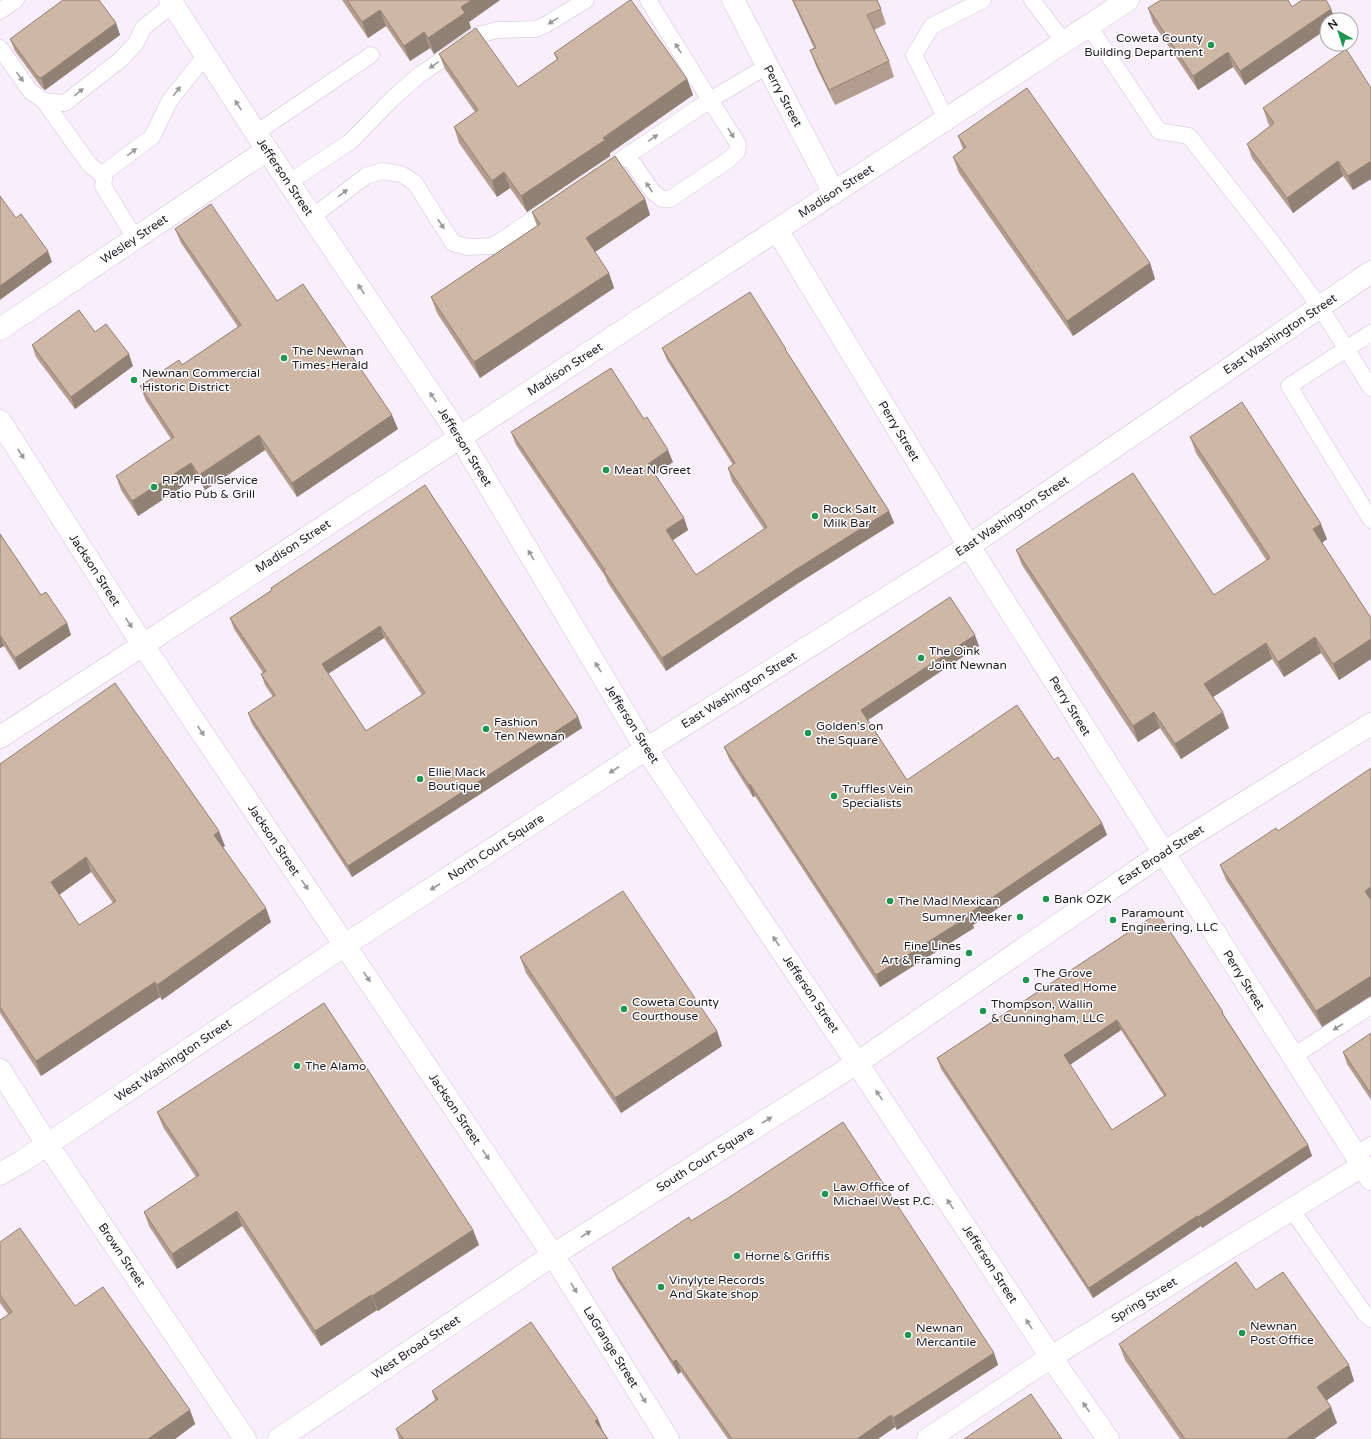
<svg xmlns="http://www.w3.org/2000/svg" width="1371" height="1439" font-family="'Varela Round',sans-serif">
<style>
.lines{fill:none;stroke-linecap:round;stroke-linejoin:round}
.service-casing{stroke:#d2c1d8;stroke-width:17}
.minor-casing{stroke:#d2c1d8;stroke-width:23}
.tertiary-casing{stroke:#d2c1d8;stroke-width:23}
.primary-casing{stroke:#d2c1d8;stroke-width:23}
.service{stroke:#fff;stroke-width:16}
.minor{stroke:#fff;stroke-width:22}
.tertiary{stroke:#fff;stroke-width:22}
.primary{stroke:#fff;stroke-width:22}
.wall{fill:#b29d8f;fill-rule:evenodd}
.shaded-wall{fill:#918074}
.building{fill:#cfb7a6;stroke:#918074;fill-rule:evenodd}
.oneway{fill:#9b989c}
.poi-dot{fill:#1d9652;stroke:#fff;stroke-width:1.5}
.labels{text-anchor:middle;stroke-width:3;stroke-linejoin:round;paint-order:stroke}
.poi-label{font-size:12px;fill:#211b23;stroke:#fff;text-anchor:start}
.street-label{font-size:12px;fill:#211b23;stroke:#fff}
</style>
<rect width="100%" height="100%" fill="#f8eefc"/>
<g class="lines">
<g class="service-casing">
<path id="service" d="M1032 0 1064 42
M0 11 16 0
M1089 26 1159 131 1189 136 1272 242 1320 307 1371 388
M0 48 31 92 44 101 89 164 104 177
M44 101 65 103 120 60 136 43 143 28 173 4
M946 119 914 55 932 26 983 0
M256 133 371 55
M627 155 653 192 662 199H670L727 161 737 152 738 144 710 100 767 66
M600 174 710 100 648 0
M289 182 350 142 392 99 418 76 478 35 497 30 536 29 547 24 586 0
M312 217 366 176 382 171 401 174 415 183 453 243 467 247 493 246 551 207
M135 238 103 186 105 172 152 137 170 100 206 55
M1371 333 1289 386 1371 520
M1292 1057 1371 1006
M1355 1155 1371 1145
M1291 1209 1365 1314 1371 1319"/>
</g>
<g class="minor-casing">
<path id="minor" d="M733 0 834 193
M777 230 969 546 1371 1179
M0 329 267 150
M0 737 143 645 1128 0
M0 1070 47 1144 245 1439
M0 1174 21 1162 345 945 646 749 969 546 1371 272
M279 1439 553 1255 857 1063
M928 1439 1051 1357 1362 1166"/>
</g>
<g class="tertiary-casing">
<path id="tertiary" d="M857 1063 1163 853 1371 724"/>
</g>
<g class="primary-casing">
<path id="primary" d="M170 0 267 150 460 437 646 749 857 1063 1051 1357 1108 1439
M0 421 143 645 553 1255 668 1439"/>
</g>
<use href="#service" class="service"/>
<use href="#minor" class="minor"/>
<use href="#tertiary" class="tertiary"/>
<use href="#primary" class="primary"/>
</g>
<path class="wall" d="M342 0H500L469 22 471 28 434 54 430 48 410 61 386 26 368 38Z
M792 0H877L881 9 886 24 874 30 889 61 894 77 835 105 816 66 810 50 814 48Z
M1292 7 1331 9 1335 20H1327L1245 85 1233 67 1198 90 1153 23 1148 8Z
M116 23 120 35 45 90 42 88 15 51 10 39Z
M554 53 687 79 693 95 610 153V156L527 212 510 188 497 197 459 143 454 127 475 112 445 69 439 54 518 87 557 60Z
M1371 88V179L1353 190 1343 176 1293 213 1252 158 1247 144 1270 126 1268 123 1263 108Z
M958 136 1150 263 1155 279 1073 336 959 173 953 157 963 149Z
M645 199 650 215 595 252 609 273 614 288 480 378 437 313 431 297 537 226 532 212Z
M175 229 277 301 398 429 297 497 265 450 205 490 197 477 138 516 121 490 116 476 171 439 146 401 140 386 182 365 238 327 181 243Z
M95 332 133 366 75 409 36 357 32 345Z
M662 348 787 353 889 511 894 523 800 582 666 671 608 583 605 576 516 445 511 432 673 462 655 474 684 518 688 530 673 540 696 575 764 529 732 481 728 468 733 465 667 360Z
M1190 437 1327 539 1322 543 1371 618V659L1339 680 1321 653 1284 677 1272 659 1213 697 1229 728 1181 759 1160 728 1138 742 1022 565 1016 550 1214 595 1267 561 1196 453Z
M425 485 578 717 582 728 352 877 252 724 248 713 273 697 265 685 261 674 263 673 234 629 230 618 272 590 271 588ZM384 638 422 695 366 731 328 674Z
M0 534 41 595 67 623 71 635 19 670 4 646 0 648Z
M979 646 868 720 907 780 1054 760 1102 823 1107 835 973 925 974 928 880 987 755 796 753 797 729 759 724 747Z
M0 764 225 846 223 847 271 922 162 1000 160 997 41 1076 0 1013ZM91 872 113 903 79 925 59 895Z
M1278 831 1322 1027 1226 880 1220 865Z
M1158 913 1308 1145 1312 1156 1202 1228 1201 1226 1093 1298 941 1069 937 1058ZM1121 1030 1164 1096 1112 1130 1070 1065Z
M520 957 717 1031 722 1046 621 1113 526 973Z
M1371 1033V1100L1347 1064 1343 1052Z
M157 1112 473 1230 479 1245 378 1311 377 1310 321 1346 242 1226 177 1269 149 1226 144 1212 196 1177 163 1127Z
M691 1221 994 1353 998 1365 897 1430 895 1427 878 1439H728L681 1372 678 1374 617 1280 612 1268Z
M0 1242 75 1306 190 1410 195 1424 175 1439H0L8 1314 0 1303Z
M1256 1290 1349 1365 1354 1381 1327 1400 1337 1423 1314 1439H1180L1125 1360 1119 1344Z
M432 1391 603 1431 608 1439H399L396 1429 435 1400Z"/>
<path class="shaded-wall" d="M472 0H500L469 22 471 28 434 54 428 38 461 7Z
M1331 9 1335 20H1327V29L1245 85 1240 71Z
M380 10 386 26 368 38 362 22Z
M116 23 120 35 45 90 41 78Z
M424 32 430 48 410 61 404 46Z
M1228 52 1233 67 1198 90 1193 76Z
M687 79 693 95 610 153V156L527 212 521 196Z
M1338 161 1343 176 1293 213 1287 198Z
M1371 161V179L1353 190 1348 176Z
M504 172 510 188 497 197 492 181Z
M645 199 650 215 592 254 586 238Z
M48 251 52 262 0 300V286Z
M1150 263 1155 279 1073 336 1067 321Z
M609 273 614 288 480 378 474 362Z
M129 354 133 366 75 409 71 397Z
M392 415 398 429 297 497 292 483Z
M259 435 265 450 205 490 199 475Z
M668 450 673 462 653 476 648 464Z
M191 463 197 477 138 516 132 501Z
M889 511 894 523 800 582 666 671 662 658 795 570Z
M684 518 688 530 670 542 666 530Z
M1321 524 1327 539 1319 545 1313 529Z
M67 623 71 635 19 670 15 658Z
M380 626 384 638 326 675 322 664Z
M975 635 979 646 865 722 861 710Z
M0 636 4 646 0 648Z
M1315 637 1321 653 1284 677 1278 662Z
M1371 639V659L1339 680 1333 664Z
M1266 643 1272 659 1210 699 1204 684Z
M1154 712 1160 728 1138 742 1133 726Z
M1223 712 1229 728 1181 759 1175 744Z
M578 717 582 728 352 877 348 866Z
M750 784 755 796 753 797 749 785Z
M1102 823 1107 835 973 925 974 928 880 987 876 975Z
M219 831 225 846 219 850 214 835Z
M86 857 91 872 56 897 51 882Z
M1371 887V907L1365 891Z
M266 908 271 922 162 1000 157 985Z
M1371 976V996L1322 1027 1316 1011Z
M155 982 160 997 41 1076 36 1061Z
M1117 1020 1121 1030 1068 1066 1064 1055Z
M717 1031 722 1046 621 1113 615 1098Z
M1308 1145 1312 1156 1202 1228 1198 1217Z
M237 1211 242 1226 177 1269 172 1254Z
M1197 1216 1201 1226 1093 1298 1089 1288Z
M473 1230 479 1245 378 1311 372 1296Z
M371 1295 377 1310 321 1346 315 1331Z
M994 1353 998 1365 897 1430 893 1418Z
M676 1360 681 1372 678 1374 673 1362Z
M1349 1365 1354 1381 1323 1403 1317 1387Z
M1331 1407 1337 1423 1314 1439H1286Z
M190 1410 195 1424 175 1439H148Z
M891 1415 895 1427 878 1439H857Z
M598 1419 604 1434 595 1421Z"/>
<path class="building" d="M63 0H99L116 23 41 78 37 76 10 39Z
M347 0H472L461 7 465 13 428 38 424 32 404 46 380 10 362 22Z
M630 0H631L687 79 603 138 605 140 521 196 504 172 492 181 454 127 478 110 439 54 476 28 518 87 558 59 554 53Z
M793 0H877L881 9 867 15 889 61 829 90 810 50 816 48Z
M1161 0H1288L1292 7 1302 0H1326L1331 9 1240 71 1228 52 1193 76 1148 8Z
M1346 49 1371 88V161L1348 176 1338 161 1287 198 1247 144 1274 123 1263 108Z
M1027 88 1150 263 1067 321 953 157 966 147 958 136Z
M615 156 645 199 586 238 609 273 474 362 431 297 540 224 532 212Z
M0 196 16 218 21 214 48 251 0 286Z
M211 204 277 301 303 284 392 415 292 483 259 435 199 475 191 463 132 501 116 476 174 437 140 386 179 360 182 365 241 325 175 229Z
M750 292 786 349H785L889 511 795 570 662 658 604 571 605 570 511 432 611 368 644 419 647 417 668 450 648 464 684 518 666 530 696 575 767 527 728 468 735 463 662 348Z
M79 310 95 332 106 324 129 354 71 397 32 345Z
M1242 402 1321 524 1313 529 1371 618V639L1333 664 1315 637 1278 662 1266 643 1204 684 1223 712 1175 744 1154 712 1133 726 1016 550 1133 473 1214 595 1270 558 1190 437Z
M425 485 578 717 348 866 248 713 275 695 261 674 266 671 230 618 272 590 271 588ZM380 626 425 693 366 731 322 664Z
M0 534 41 595 46 592 67 623 15 658 0 635Z
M950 597 975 635 861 710 907 780 1017 705 1054 760 1058 757 1102 823 968 914 969 916 876 975 750 784 749 785 724 747Z
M115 683 219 831 214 835 266 908 157 985 155 982 36 1061 0 1007V764ZM86 857 116 901 79 925 51 882Z
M1371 768V887L1365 891 1371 900V976L1316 1011 1220 865 1276 828 1278 831Z
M623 891 717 1031 615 1098 520 957Z
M1158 913 1223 1012 1222 1013 1308 1145 1198 1217 1197 1216 1089 1288 937 1058ZM1117 1020 1166 1095 1112 1130 1064 1055Z
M324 1003 473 1230 372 1296 371 1295 315 1331 237 1211 172 1254 144 1212 199 1175 157 1112Z
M1371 1033V1094L1343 1052Z
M843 1122 994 1353 893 1418 891 1415 857 1439H732L676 1360 673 1362 612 1268 689 1217 691 1221 728 1198Z
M20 1228 75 1306 103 1287 190 1410 148 1439H0V1320L12 1312 0 1295V1242Z
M1236 1262 1256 1290 1283 1272 1349 1365 1317 1387 1331 1407 1286 1439H1185L1119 1344Z
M531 1322 598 1419 595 1421 608 1439H402L403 1438 396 1429 438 1399 432 1391Z
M1031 1394 1062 1439H964Z"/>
<defs><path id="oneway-solid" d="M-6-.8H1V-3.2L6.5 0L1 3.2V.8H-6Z"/></defs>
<g class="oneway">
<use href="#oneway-solid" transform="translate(553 21) rotate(148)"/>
<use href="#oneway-solid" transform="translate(678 48) rotate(-122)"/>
<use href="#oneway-solid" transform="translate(434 65) rotate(146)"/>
<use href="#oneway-solid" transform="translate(20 77) rotate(54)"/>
<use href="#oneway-solid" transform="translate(177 91) rotate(-52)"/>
<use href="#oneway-solid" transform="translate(79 92) rotate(-39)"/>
<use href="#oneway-solid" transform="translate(238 105) rotate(-123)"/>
<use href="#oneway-solid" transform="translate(731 133) rotate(58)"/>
<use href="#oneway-solid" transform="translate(653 138) rotate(-34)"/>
<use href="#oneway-solid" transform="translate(132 152) rotate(-37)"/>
<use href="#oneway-solid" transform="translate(649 187) rotate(-124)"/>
<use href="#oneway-solid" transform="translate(343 193) rotate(-37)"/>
<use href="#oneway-solid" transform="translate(441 224) rotate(57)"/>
<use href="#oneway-solid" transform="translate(361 289) rotate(-124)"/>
<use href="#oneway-solid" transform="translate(433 397) rotate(-124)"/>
<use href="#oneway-solid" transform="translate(21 454) rotate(57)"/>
<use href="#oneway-solid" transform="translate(531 555) rotate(-121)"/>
<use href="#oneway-solid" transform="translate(129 623) rotate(57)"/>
<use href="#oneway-solid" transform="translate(598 667) rotate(-121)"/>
<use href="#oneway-solid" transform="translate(201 731) rotate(56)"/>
<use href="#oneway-solid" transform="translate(614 770) rotate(147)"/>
<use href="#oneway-solid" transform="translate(305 885) rotate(56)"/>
<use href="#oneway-solid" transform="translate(435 887) rotate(147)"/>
<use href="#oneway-solid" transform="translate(776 941) rotate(-124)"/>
<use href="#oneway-solid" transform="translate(367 977) rotate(56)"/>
<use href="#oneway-solid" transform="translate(1338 1027) rotate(147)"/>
<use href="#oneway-solid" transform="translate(879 1095) rotate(-124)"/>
<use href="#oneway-solid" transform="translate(767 1120) rotate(-32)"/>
<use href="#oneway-solid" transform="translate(486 1155) rotate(56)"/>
<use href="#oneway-solid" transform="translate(950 1204) rotate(-123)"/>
<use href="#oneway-solid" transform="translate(586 1234) rotate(-32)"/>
<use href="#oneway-solid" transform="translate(574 1288) rotate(58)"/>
<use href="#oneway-solid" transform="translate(1029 1324) rotate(-123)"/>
<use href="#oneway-solid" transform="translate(643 1398) rotate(58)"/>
<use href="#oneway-solid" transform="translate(1086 1407) rotate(-125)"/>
</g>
<g class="poi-dot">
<circle cx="1211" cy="45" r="4"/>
<circle cx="284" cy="358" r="4"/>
<circle cx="134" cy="380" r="4"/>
<circle cx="606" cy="470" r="4"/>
<circle cx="154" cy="487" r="4"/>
<circle cx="815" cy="516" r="4"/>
<circle cx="921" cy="658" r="4"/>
<circle cx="486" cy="729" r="4"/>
<circle cx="808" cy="733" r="4"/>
<circle cx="420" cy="779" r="4"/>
<circle cx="834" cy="796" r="4"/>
<circle cx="1046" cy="899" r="4"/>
<circle cx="890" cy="901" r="4"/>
<circle cx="1020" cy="917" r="4"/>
<circle cx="1113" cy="920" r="4"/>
<circle cx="969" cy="953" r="4"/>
<circle cx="1026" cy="980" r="4"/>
<circle cx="624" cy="1009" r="4"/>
<circle cx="983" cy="1011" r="4"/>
<circle cx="297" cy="1066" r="4"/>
<circle cx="825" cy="1194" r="4"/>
<circle cx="737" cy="1256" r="4"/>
<circle cx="661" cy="1287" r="4"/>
<circle cx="1242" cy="1333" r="4"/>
<circle cx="908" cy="1335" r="4"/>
</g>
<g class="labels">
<g class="poi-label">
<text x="1203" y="42" text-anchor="end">Coweta County<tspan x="1203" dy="14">Building Department</tspan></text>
<text x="292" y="355">The Newnan<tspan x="292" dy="14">Times-Herald</tspan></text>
<text x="142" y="377">Newnan Commercial<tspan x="142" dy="14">Historic District</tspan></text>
<text x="614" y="474">Meat N Greet</text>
<text x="162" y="484">RPM Full Service<tspan x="162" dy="14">Patio Pub &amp; Grill</tspan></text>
<text x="823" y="513">Rock Salt<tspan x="823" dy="14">Milk Bar</tspan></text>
<text x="929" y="655">The Oink<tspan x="929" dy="14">Joint Newnan</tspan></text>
<text x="494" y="726">Fashion<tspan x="494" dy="14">Ten Newnan</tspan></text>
<text x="816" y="730">Golden's on<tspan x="816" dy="14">the Square</tspan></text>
<text x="428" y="776">Ellie Mack<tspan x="428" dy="14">Boutique</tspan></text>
<text x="842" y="793">Truffles Vein<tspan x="842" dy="14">Specialists</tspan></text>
<text x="1054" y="903">Bank OZK</text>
<text x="898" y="905">The Mad Mexican</text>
<text x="1121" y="917">Paramount<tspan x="1121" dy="14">Engineering, LLC</tspan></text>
<text x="1012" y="921" text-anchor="end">Sumner Meeker</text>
<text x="961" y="950" text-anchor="end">Fine Lines<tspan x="961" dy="14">Art &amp; Framing</tspan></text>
<text x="1034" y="977">The Grove<tspan x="1034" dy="14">Curated Home</tspan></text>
<text x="632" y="1006">Coweta County<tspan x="632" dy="14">Courthouse</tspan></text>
<text x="991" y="1008">Thompson, Wallin<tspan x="991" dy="14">&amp; Cunningham, LLC</tspan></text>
<text x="305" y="1070">The Alamo</text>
<text x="833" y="1191">Law Office of<tspan x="833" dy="14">Michael West P.C.</tspan></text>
<text x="745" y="1260">Horne &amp; Griffis</text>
<text x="669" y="1284">Vinylyte Records<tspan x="669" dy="14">And Skate shop</tspan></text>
<text x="1250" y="1330">Newnan<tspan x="1250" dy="14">Post Office</tspan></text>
<text x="916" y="1332">Newnan<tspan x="916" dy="14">Mercantile</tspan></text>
</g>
<g class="street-label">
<text transform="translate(783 96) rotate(62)" y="4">Perry Street</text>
<text transform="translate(285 177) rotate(56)" y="4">Jefferson Street</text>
<text transform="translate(836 191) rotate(-33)" y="4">Madison Street</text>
<text transform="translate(134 239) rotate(-34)" y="4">Wesley Street</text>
<text transform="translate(1280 334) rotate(-34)" y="4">East Washington Street</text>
<text transform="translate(565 369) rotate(-33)" y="4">Madison Street</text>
<text transform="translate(899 431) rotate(59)" y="4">Perry Street</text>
<text transform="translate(465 447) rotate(58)" y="4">Jefferson Street</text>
<text transform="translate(1012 516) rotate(-34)" y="4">East Washington Street</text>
<text transform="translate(293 546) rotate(-33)" y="4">Madison Street</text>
<text transform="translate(95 570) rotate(57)" y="4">Jackson Street</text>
<text transform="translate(739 690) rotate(-32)" y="4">East Washington Street</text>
<text transform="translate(1070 706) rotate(58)" y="4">Perry Street</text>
<text transform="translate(632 724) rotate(58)" y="4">Jefferson Street</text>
<text transform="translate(274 840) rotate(56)" y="4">Jackson Street</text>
<text transform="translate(496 847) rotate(-33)" y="4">North Court Square</text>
<text transform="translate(1161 855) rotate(-33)" y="4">East Broad Street</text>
<text transform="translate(1244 980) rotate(58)" y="4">Perry Street</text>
<text transform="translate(811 994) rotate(56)" y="4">Jefferson Street</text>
<text transform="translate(173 1060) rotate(-34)" y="4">West Washington Street</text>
<text transform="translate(455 1109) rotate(56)" y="4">Jackson Street</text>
<text transform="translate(705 1159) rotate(-32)" y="4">South Court Square</text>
<text transform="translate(122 1255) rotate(56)" y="4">Brown Street</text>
<text transform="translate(990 1264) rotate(57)" y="4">Jefferson Street</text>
<text transform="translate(1144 1300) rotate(-32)" y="4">Spring Street</text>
<text transform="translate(416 1347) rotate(-34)" y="4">West Broad Street</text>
<text transform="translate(611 1347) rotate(58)" y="4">LaGrange Street</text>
</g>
</g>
<g transform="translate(1339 32) rotate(321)"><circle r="19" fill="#ffffff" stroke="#a6a4a7"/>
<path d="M0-3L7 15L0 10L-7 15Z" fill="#1d9652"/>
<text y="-6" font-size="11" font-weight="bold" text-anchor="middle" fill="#211b23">N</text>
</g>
</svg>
